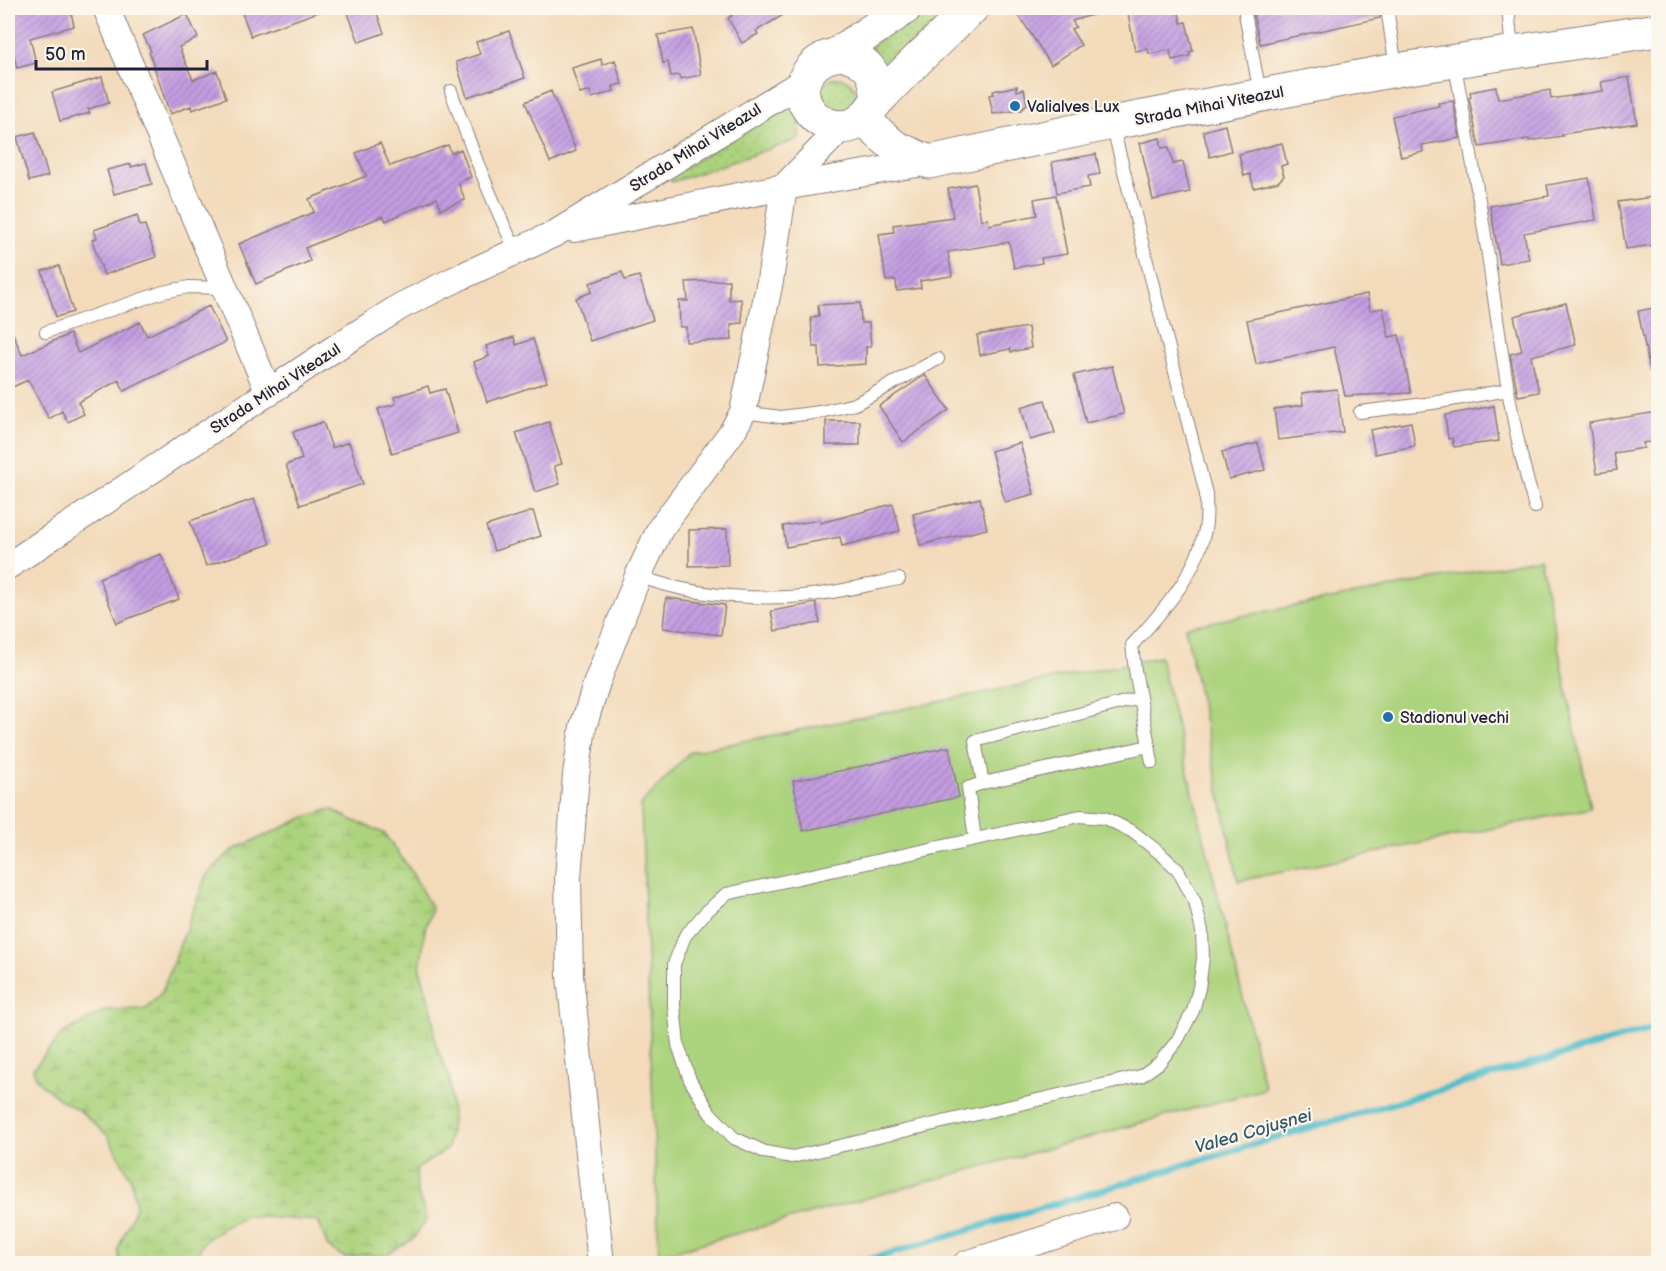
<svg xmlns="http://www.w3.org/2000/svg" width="1666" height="1271" font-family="'Balsamiq Sans',sans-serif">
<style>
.grass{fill:url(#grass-dots);stroke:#677a5c;stroke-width:1.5}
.wetland{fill:url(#wetland-marsh);stroke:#677a5c;stroke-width:1.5}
.pitch{fill:#acd37d;stroke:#677a5c;stroke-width:1.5}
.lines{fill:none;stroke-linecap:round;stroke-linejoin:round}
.stream{stroke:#50bdca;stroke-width:7}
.building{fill:url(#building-hatch)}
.lane-casing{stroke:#8a7e7a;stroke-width:14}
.street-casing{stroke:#8a7e7a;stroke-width:28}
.secondary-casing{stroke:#8a7e7a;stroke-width:35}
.lane{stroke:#fff;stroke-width:12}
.street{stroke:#fff;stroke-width:26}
.secondary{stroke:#fff;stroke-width:33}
.poi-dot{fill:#1f6fb2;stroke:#fbf7ec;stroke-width:2}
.labels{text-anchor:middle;stroke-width:4.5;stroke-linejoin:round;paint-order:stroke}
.street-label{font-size:16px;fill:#22223b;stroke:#fbf7ec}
.poi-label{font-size:16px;fill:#22223b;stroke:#fbf7ec;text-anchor:start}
.water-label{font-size:18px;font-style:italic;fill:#32586d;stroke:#fbf7ec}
</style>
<defs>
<pattern id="grass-dots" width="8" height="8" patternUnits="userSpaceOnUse" patternTransform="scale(1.5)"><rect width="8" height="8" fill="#acd37d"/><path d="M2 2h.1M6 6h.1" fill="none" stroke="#94b56d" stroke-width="1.8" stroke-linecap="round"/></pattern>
<pattern id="wetland-marsh" width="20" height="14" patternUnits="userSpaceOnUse" patternTransform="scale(1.5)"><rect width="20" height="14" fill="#acd37d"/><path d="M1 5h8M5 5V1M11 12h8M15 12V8" fill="none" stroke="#94b56d"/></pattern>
<pattern id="building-hatch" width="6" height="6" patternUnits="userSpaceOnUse" patternTransform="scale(1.5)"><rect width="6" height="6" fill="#c49de2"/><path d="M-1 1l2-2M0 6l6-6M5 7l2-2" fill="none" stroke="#9f80b8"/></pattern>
</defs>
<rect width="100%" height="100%" fill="#fbf7ec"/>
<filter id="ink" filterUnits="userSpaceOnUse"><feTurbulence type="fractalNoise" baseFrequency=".0167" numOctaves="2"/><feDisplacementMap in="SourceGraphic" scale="12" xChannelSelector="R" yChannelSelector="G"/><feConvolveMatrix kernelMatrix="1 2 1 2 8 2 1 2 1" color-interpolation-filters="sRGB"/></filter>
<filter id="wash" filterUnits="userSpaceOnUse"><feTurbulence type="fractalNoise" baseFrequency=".008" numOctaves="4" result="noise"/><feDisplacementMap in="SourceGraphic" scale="24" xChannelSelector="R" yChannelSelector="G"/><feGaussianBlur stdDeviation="1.35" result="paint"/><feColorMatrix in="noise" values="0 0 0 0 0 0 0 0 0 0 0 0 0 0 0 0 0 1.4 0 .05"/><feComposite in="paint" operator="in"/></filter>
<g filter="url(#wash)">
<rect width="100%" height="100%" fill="#f3daba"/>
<path class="grass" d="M924 8H953L885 75 871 47Z
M820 96a18 18 0 1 1 36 0a18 18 0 1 1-36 0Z
M786 105 800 117 799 139 672 182 669 177Z"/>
<path class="wetland" d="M331 809 352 820 384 833 411 871 432 909 425 929 420 969 433 1014 435 1042 450 1079 452 1121 447 1149 416 1170 417 1191 427 1219 413 1239 384 1256 366 1254 345 1258 328 1247 318 1221 246 1216 223 1228 204 1242 192 1263H120L118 1249 136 1206 131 1179 107 1135 80 1111 59 1099 37 1080 33 1069 62 1034 105 1010 146 1009 162 992 206 876 231 851 308 816Z"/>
<path class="pitch" d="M1540 559 1591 808 1238 881 1185 627Z
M1160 657 1265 1089 659 1255 641 805 690 752Z"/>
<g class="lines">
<path class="stream" d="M855 1264 1311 1127 1658 1027"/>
</g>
<g id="blocks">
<path class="building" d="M8 8H70L74 26 30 38 36 63 17 68 8 33Z
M240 8H324V10L251 36Z
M346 8H375L384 33 359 42Z
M727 8H795L756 31 758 34 742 43 728 18 732 16Z
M1014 8H1101L1102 12 1072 21 1076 27 1071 29 1081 45 1051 65Z
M1127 8H1178L1181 23 1186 22 1193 51 1189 52 1190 56 1172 60 1170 50 1149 54 1148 49 1135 51Z
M1252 8H1379L1380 18 1260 44Z
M187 14 198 38 179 47 193 80 217 71 226 98 192 110 191 106 170 114 149 52 151 51 143 35Z
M693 29 701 75 680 79 679 75 671 76 668 62 663 63 658 35Z
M509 31 525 78 467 97 456 62 480 54 476 42Z
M601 59 602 65 615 60 622 84 613 86 614 91 592 98 590 91 580 94 572 68Z
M102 77 109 103 88 109 90 113 60 121 52 92Z
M1629 77 1637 123 1562 134 1563 136 1529 141V139L1479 147 1469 98 1471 97 1470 92 1496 87 1498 99 1550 90 1551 99 1603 91 1601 82Z
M1017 86V91L1024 89 1027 104 1021 110 993 114 989 95 994 94 993 91Z
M551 91 576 151 550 162 525 102Z
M1453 101 1460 138 1422 145 1423 152 1401 157 1392 116 1439 106 1438 103Z
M1225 125 1231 151 1210 157 1203 131Z
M35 132 48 176 29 181 17 137Z
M1160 138 1162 148 1169 147 1173 164 1183 162 1190 192 1153 200 1140 143Z
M380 143 390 166 448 145 451 153 461 149 471 177 458 182 465 200 441 209 437 198 386 221 383 216 305 248 310 261 256 284 239 244 314 212 309 199 366 176 356 153Z
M1282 143 1287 164 1281 166 1284 176 1278 182 1254 188 1250 174 1244 176 1239 154Z
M1096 154 1100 174 1088 176 1090 187 1057 193 1052 162Z
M146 163 152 184 114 194 107 170 131 164V167Z
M1589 178 1596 220 1524 233 1529 259 1500 264 1490 206 1549 196 1547 185Z
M975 184 981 220 988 219 989 225 1037 215 1034 199 1056 195 1067 254 1041 258 1042 263 1014 268 1009 242 948 252 952 276 920 281 921 288 897 291 896 280 886 281 879 234 894 232 893 225 953 217 948 189Z
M1659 196V244L1626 249 1618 202Z
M137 215 140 226 145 225 156 257 104 275 92 240 97 238 94 230Z
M59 266 73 312 56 317 42 271Z
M622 272 625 280 639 276 653 320 590 341 576 298 592 292 590 283Z
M729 280V300L741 299 742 323 731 324 732 340 686 342V327H680L679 301H688L686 282Z
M1367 294 1370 310 1383 308 1389 337 1399 335 1411 393 1345 396 1334 347 1256 364 1247 320Z
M860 303 861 323H869L871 346 866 347V364L820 367 819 347H813L811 317 819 316 818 305Z
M1566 303 1576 345 1531 356 1539 392 1518 396 1510 354 1522 351 1514 316Z
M209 306 226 342 124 391 119 380 78 402 84 414 68 422 62 411 49 419 28 380 8 389V322L22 355 70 334 78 353 140 322 147 336Z
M1659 307V371L1650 372 1638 311Z
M1028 327 1031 348 1011 352 1010 349 980 355 977 335Z
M514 337 516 345 533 339 547 382 487 402 474 362 489 356 486 346Z
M1112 366 1124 414 1086 423 1074 375Z
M925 375 949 410 903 442 879 406Z
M428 386 430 393 445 389 458 433 392 453 378 409 396 404 394 397Z
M1337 389 1343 432 1278 440 1274 409 1303 405 1302 393Z
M1045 400 1055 433 1030 440 1021 407Z
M1494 406 1499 441 1454 447 1452 438 1448 439 1445 415Z
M1657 412 1659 440 1643 443 1644 448 1614 453 1617 470 1597 473 1589 423Z
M826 421H860V445H826Z
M323 422 332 448 349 442 363 484 300 505 286 465 302 459 293 432Z
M549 422 562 464 554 466 560 484 535 492 516 433Z
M1411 422 1415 446 1375 454 1370 430Z
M1020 443 1034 494 1005 502 991 451Z
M1258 443 1265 470 1229 479 1222 452Z
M980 498 987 529 920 545 913 514Z
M254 499 270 544 206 566 190 521Z
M893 504 900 531 842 546 840 537 786 547 783 526 820 520V523Z
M533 511 541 536 494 551 486 526Z
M727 529 728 565 689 566V530Z
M161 554 179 599 117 623 99 578Z
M666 598 725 605 721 635 663 628Z
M816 603 820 623 775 631 771 611Z
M949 747 959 797 803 831 793 781Z"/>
</g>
</g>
<g filter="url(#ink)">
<use href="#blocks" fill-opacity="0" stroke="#8a7e7a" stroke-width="1.5"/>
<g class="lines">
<g class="lane-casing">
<path id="lane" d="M1244 8 1260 94
M1387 8 1396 68
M1508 8 1512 51
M1454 61C1466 126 1478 190 1488 255 1500 339 1510 425 1535 507
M451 91C470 146 491 199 516 251
M1112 124 1206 494C1206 503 1207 513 1206 522 1201 570 1163 611 1132 645L1135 670 1152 762
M46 332 163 292 189 287 224 288
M743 412 781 417 820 412 855 404 938 359
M1360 412 1433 403 1508 390
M638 576C686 594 738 599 789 597 826 595 863 586 899 579
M983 783 1149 746
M1080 816 1105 818 1133 832 1161 854 1178 870 1195 902 1202 931 1203 958 1199 988 1193 1011 1177 1041 1159 1063 1141 1076 792 1157 765 1152 734 1138 710 1113 690 1080 678 1045 674 1005V964L685 936 705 913 726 894Z
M975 839 968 788 983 783 975 741 1140 698"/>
</g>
<g class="street-casing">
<path id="street" d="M106 8 269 393
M574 229 784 187 929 162
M8 566 326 354 401 306 456 279 556 233 804 81
M601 1264 570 976 568 878 576 775 583 727 597 682 638 576 660 529 732 432 743 412 770 281 784 187 842 127
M966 1264 1115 1217"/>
</g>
<g class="secondary-casing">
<path id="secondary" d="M837 54 905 8
M878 100C877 91 876 81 872 73 869 67 865 64 859 60 830 41 789 75 807 107 817 124 837 131 855 124 867 119 871 106 880 98 909 66 941 37 972 8
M862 119 895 147 929 162 1112 123 1396 70 1658 30"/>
</g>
<use href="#lane" class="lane"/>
<use href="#street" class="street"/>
<use href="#secondary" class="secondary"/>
</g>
</g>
<g class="poi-dot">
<circle cx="1015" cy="106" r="6"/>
<circle cx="1388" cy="717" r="6"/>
</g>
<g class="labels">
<g class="street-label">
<text transform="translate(1209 105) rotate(-11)" y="6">Strada Mihai Viteazul</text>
<text transform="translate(695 147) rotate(-32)" y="6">Strada Mihai Viteazul</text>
<text transform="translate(275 388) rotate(-33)" y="6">Strada Mihai Viteazul</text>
</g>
<g class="poi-label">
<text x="1027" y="112">Valialves Lux</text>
<text x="1400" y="723">Stadionul vechi</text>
</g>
<g class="water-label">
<text transform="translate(1253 1131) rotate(-16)" y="6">Valea Cojușnei</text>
</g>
</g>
<rect width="1666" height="1271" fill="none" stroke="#fbf7ec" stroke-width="30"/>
<path d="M36 60v9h171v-9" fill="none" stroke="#22223b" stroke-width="3"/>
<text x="45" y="60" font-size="18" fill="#22223b" stroke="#fbf7ec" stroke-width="4.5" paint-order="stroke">50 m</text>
</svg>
